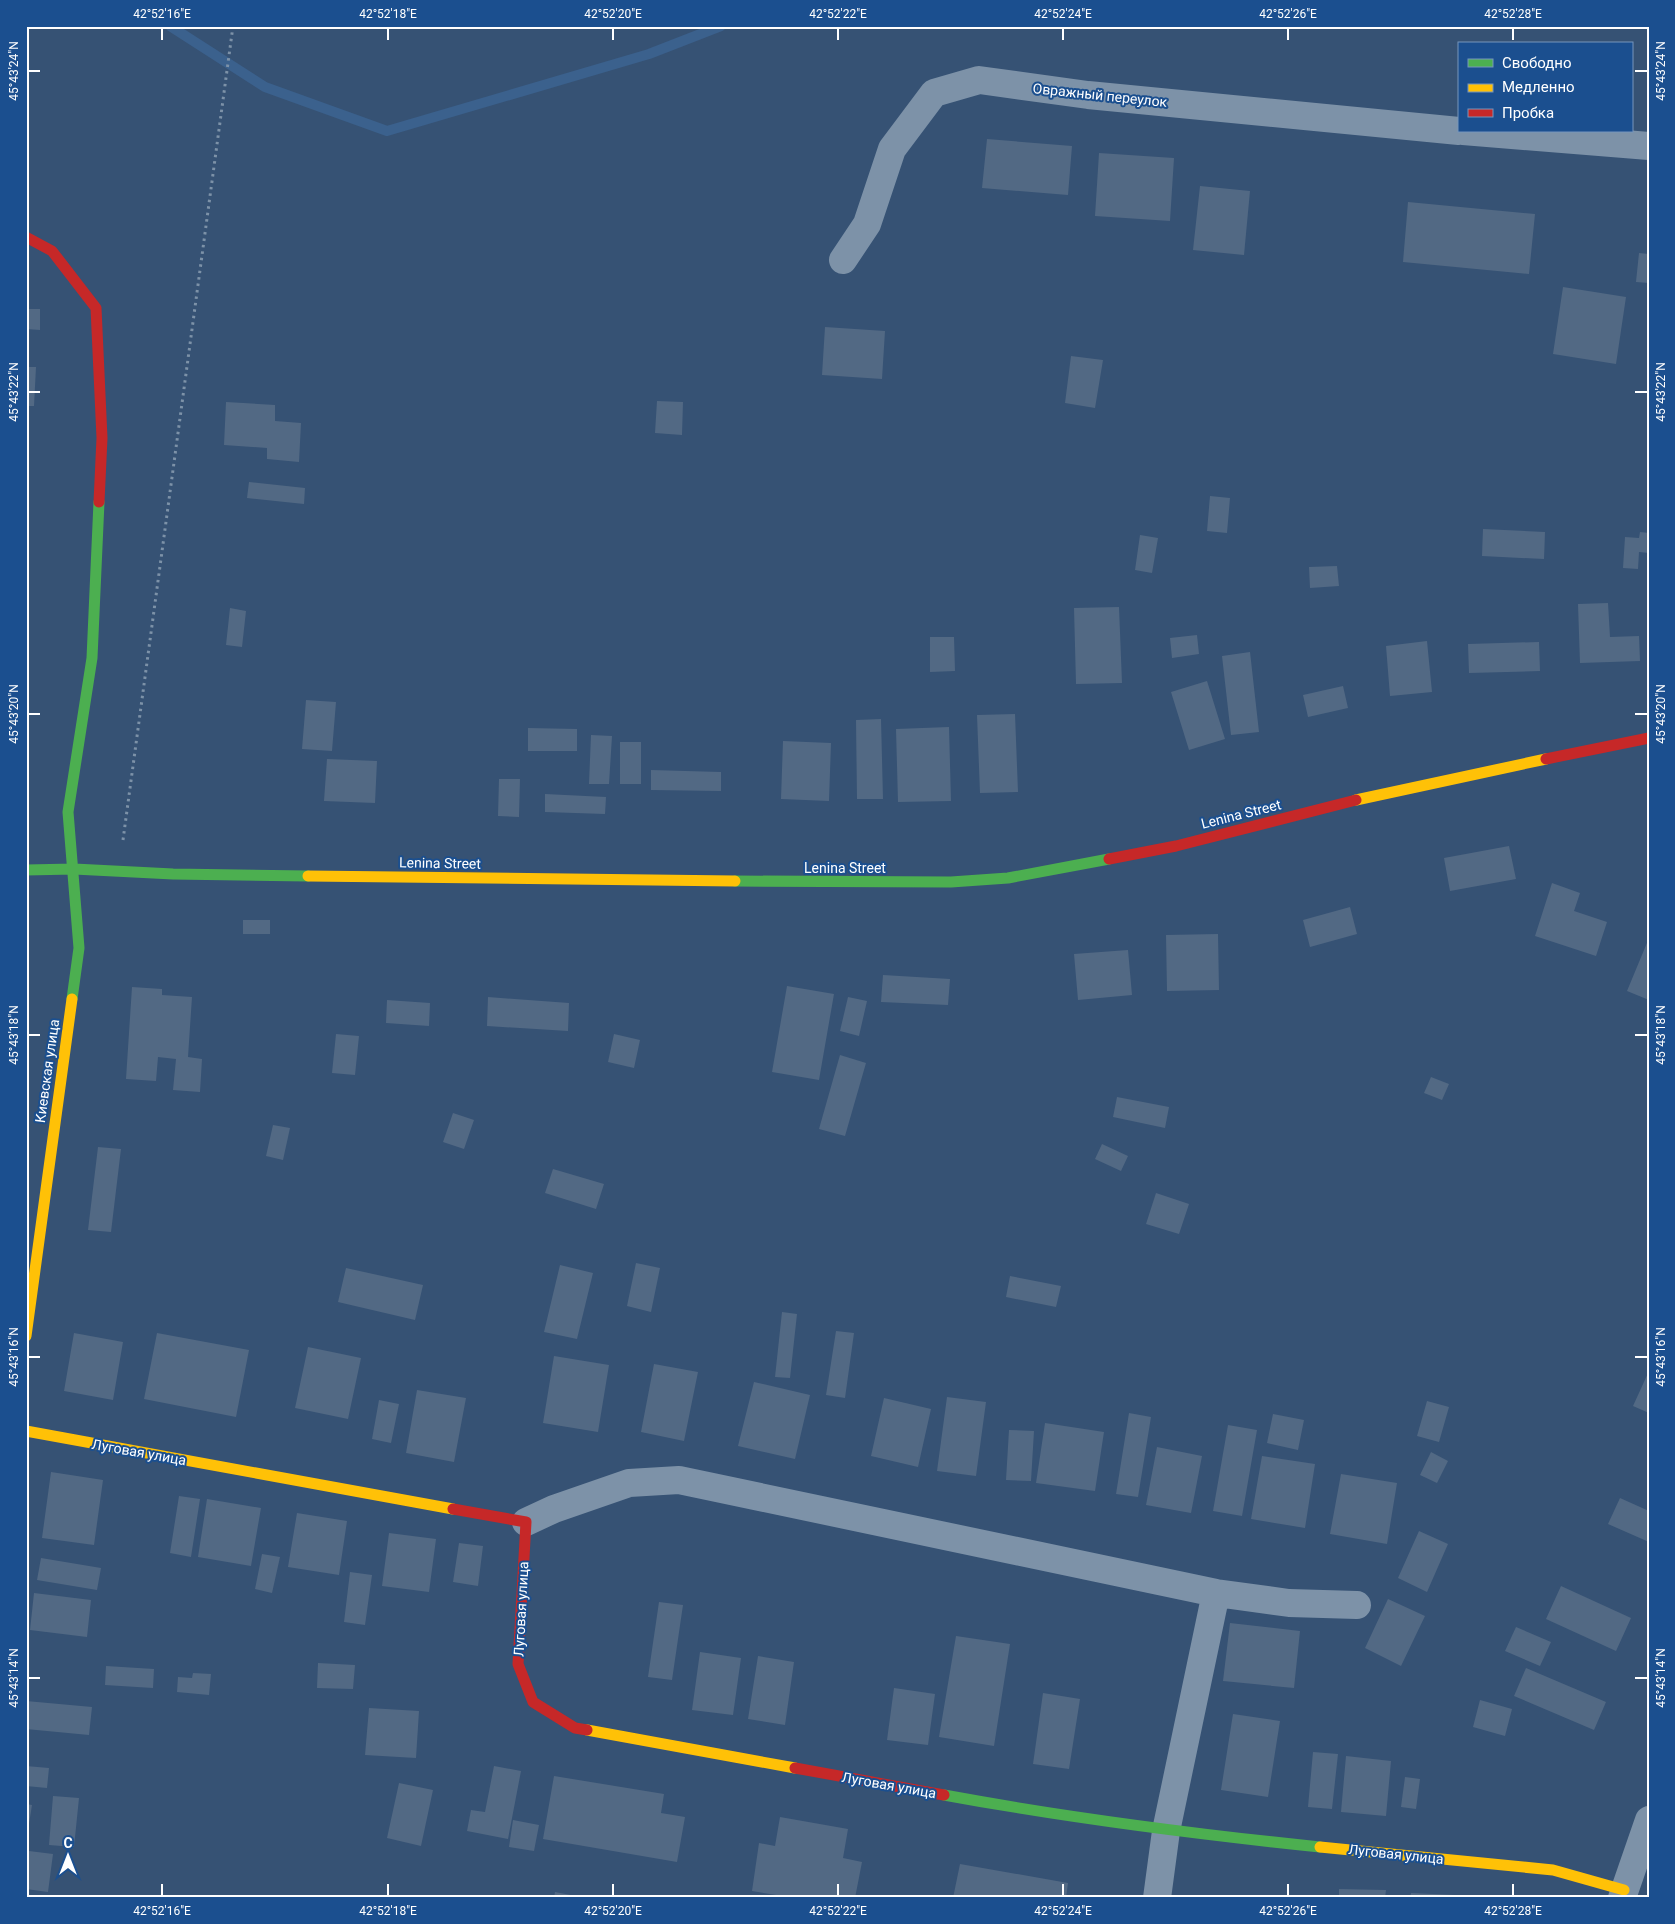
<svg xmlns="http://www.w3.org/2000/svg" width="1675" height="1924" font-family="Roboto,sans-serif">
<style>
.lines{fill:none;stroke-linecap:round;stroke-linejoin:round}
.stream{stroke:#3b618d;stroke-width:10}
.building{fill:#526984}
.path{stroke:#7d92a8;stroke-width:3;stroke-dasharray:2.5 4;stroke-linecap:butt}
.street{stroke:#7d92a8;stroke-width:28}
.fast{stroke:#4caf50;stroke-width:11}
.slow{stroke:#ffc107;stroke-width:11}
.jam{stroke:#c62828;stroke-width:11}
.ticks{fill:none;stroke:#fff;stroke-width:2}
.labels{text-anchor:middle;stroke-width:4;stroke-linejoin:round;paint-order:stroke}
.street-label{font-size:14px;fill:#fff;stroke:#1b4f8f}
.neatline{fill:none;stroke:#fff;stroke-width:2}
.ticks-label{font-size:12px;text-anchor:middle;fill:#fff}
</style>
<rect width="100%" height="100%" fill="#365274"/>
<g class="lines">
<path class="stream" d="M170 26 265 87 387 131 649 54 721 26"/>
</g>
<path class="building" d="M987 139 1072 146 1068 195 982 188Z
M1099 153 1174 158 1170 221 1095 216Z
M1200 186 1250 191 1244 255 1193 250Z
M1408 202 1535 214 1529 274 1403 262Z
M1639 253 1649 254V283L1636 282Z
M1563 287 1626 297 1616 364 1553 354Z
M26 309H40V330L26 329Z
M825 327 885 331 882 379 822 375Z
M1071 356 1103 360 1095 408 1065 403Z
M26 367H36L34 406H26Z
M657 401 683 402 682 435 655 433Z
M226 402 275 405V421L301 423 299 462 267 459V448L224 445Z
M249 482 305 488 304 504 247 498Z
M1210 496 1230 498 1227 533 1207 531Z
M1483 529 1545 532 1544 559 1482 556Z
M1640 532 1649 533V553L1639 552 1638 569 1623 568 1625 537 1639 538Z
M1140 535 1158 538 1152 573 1135 570Z
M1337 566 1339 586 1310 588 1309 567Z
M1608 603 1610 637 1639 636 1640 661 1580 663 1578 604Z
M1119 607 1122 683 1076 684 1074 608Z
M230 608 246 611 242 647 226 645Z
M1197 635 1199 654 1172 658 1170 638Z
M930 637H954L955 671 930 672Z
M1427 641 1432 692 1390 696 1386 646Z
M1539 642 1540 671 1469 673 1468 644Z
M1250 652 1259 732 1231 735 1222 656Z
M1207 681 1225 739 1189 750 1171 692Z
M1343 686 1348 708 1308 717 1303 695Z
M306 700 336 702 332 751 302 749Z
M1015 714 1018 792 980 793 977 715Z
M881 719 883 799H857L856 720Z
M949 727 951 801 898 802 896 729Z
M528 728 577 729V751H528Z
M591 735 612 736 609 784H589Z
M783 741 831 743 829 801 781 799Z
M620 742H641V784H620Z
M327 759 377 761 375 803 324 801Z
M651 770 721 772V791L651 790Z
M499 779H520L519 817 498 816Z
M545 794 606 797 605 814 545 812Z
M1509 846 1516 879 1450 891 1444 858Z
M1552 883 1580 893 1574 911 1607 922 1596 956 1535 936Z
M1350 907 1357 934 1310 947 1303 920Z
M243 920H270V934H243Z
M1218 934 1219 990 1167 991 1166 935Z
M1649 938V1000L1627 991Z
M1128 950 1132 995 1078 1000 1074 954Z
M883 975 950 979 948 1005 881 1002Z
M787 986 834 994 819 1080 772 1072Z
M132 987 162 989V995L192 997 188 1057 202 1059 200 1092 173 1090 176 1059 158 1057 156 1081 126 1079Z
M488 997 569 1003 568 1031 487 1026Z
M848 997 867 1001 859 1036 840 1031Z
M387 1000 430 1003 429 1026 386 1023Z
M336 1034 359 1036 355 1075 332 1073Z
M614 1034 640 1040 634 1068 608 1062Z
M840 1055 866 1063 845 1136 819 1129Z
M1431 1077 1449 1084 1442 1100 1424 1093Z
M1117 1097 1169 1107 1165 1128 1113 1117Z
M453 1113 474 1120 464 1149 443 1142Z
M273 1125 290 1128 283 1160 266 1156Z
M1102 1144 1128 1156 1121 1171 1095 1159Z
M98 1147 121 1149 111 1232 88 1230Z
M553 1169 604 1184 596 1209 545 1193Z
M1156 1193 1189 1204 1179 1234 1146 1224Z
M636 1263 660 1268 651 1312 627 1306Z
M560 1265 593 1273 577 1339 544 1332Z
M346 1268 423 1285 415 1320 338 1302Z
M1010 1276 1061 1286 1056 1307 1006 1297Z
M782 1312 797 1314 790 1378 775 1377Z
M836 1331 854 1333 845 1398 826 1395Z
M74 1333 123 1342 113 1400 64 1391Z
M157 1333 249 1350 236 1417 144 1399Z
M308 1347 361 1358 348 1419 295 1408Z
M554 1356 609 1365 598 1432 543 1423Z
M654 1364 698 1372 684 1441 641 1432Z
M1649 1371V1413L1633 1406Z
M754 1382 810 1395 795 1459 738 1446Z
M417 1390 466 1398 454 1462 406 1453Z
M947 1397 986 1402 976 1476 937 1471Z
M884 1398 931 1409 918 1467 871 1456Z
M379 1400 399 1404 391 1443 372 1439Z
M1427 1401 1449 1407 1439 1442 1417 1436Z
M1129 1413 1151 1417 1138 1497 1116 1494Z
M1273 1414 1304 1420 1298 1450 1267 1443Z
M1045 1423 1104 1432 1095 1491 1036 1483Z
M1228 1425 1257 1430 1242 1516 1213 1511Z
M1009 1430 1034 1431 1031 1481 1006 1480Z
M1157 1447 1202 1456 1191 1513 1146 1505Z
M1431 1452 1448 1461 1437 1483 1420 1475Z
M1262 1456 1315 1464 1305 1528 1251 1519Z
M51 1472 103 1480 94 1545 42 1538Z
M1341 1474 1397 1483 1387 1544 1330 1534Z
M179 1496 200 1499 191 1557 170 1553Z
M1620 1498 1649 1511V1542L1608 1524Z
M207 1499 261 1508 251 1566 198 1557Z
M297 1513 347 1521 339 1575 288 1567Z
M1419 1531 1448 1544 1427 1592 1398 1578Z
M389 1533 436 1539 429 1592 382 1586Z
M459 1543 483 1546 478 1586 453 1582Z
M262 1554 280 1557 272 1593 255 1589Z
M41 1558 101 1568 97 1590 37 1580Z
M350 1572 372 1575 365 1625 344 1622Z
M1561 1586 1631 1618 1616 1651 1546 1619Z
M34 1593 91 1600 87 1637 30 1630Z
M1388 1599 1425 1616 1401 1666 1365 1648Z
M659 1602 683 1605 672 1680 648 1677Z
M1230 1623 1300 1631 1294 1688 1223 1681Z
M1516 1627 1551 1642 1540 1666 1505 1651Z
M956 1636 1010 1644 994 1746 939 1737Z
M700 1652 741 1658 733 1715 692 1710Z
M758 1656 794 1662 785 1725 748 1719Z
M318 1663 355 1665 353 1689 317 1688Z
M106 1666 154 1669 153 1688 105 1685Z
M1526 1668 1606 1702 1594 1730 1514 1696Z
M193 1673 211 1674 209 1695 177 1692 178 1677 192 1678Z
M894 1688 935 1694 928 1745 887 1740Z
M1043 1693 1080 1699 1069 1769 1033 1764Z
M1480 1700 1512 1709 1505 1736 1473 1727Z
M26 1701 92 1707 89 1735 26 1729Z
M369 1708 419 1711 416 1758 365 1755Z
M1233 1714 1280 1721 1268 1797 1221 1790Z
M1313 1752 1338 1754 1332 1809 1308 1807Z
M1346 1756 1391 1761 1386 1816 1341 1812Z
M26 1766 49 1768 47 1788 26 1786Z
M494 1766 521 1771 508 1839 467 1831 471 1810 485 1812Z
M554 1776 664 1794 661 1813 685 1817 677 1862 543 1839Z
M1405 1777 1420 1779 1416 1809 1401 1807Z
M399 1783 433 1790 421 1846 387 1838Z
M53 1796 79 1798 74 1847 49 1845Z
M26 1804 32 1805 27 1836H26Z
M780 1817 848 1829 843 1858 862 1862 855 1898H795L752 1891 759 1843 775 1846Z
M513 1820 539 1825 534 1851 509 1847Z
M29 1851 53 1854 48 1892 26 1889V1861H28Z
M960 1864 1068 1883 1066 1898H953Z
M1339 1889 1386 1890 1385 1898H1339Z
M555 1892 581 1897V1898H554Z
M1411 1893 1455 1895V1898H1410Z"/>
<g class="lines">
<path class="path" d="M123 840 233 26"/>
<path class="street" d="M1463 131 1649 146
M843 260 867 224 892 149 934 93 979 80 1088 95 1459 131
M526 1522 554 1509 629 1483 679 1480 1216 1593 1289 1603 1357 1605
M1157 1898 1166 1831 1216 1593
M1622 1898 1649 1820"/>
<path class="fast" d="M26 870 74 869 173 874 308 876
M735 881 951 882 1008 878 1109 859
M72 999 79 948 68 812 92 658 99 502
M944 1795C1069 1818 1194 1834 1320 1847"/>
<path class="slow" d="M1356 800 1546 759
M308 876 735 881
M26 1336 72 999
M26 1431 453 1509
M587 1730 795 1768
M1320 1847 1553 1870 1624 1890"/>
<path class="jam" d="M26 237 52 251 96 308 102 438 99 502
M1546 759 1649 738
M1109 859 1176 846 1356 800
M453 1509 526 1522 518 1664 533 1702 575 1728 587 1730
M795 1768 944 1795"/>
</g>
<path class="ticks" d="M162 28V40M388 28V40M613 28V40M838 28V40M1063 28V40M1288 28V40M1513 28V40M28 71H40M1635 71H1648M28 392H40M1635 392H1648M28 714H40M1635 714H1648M28 1035H40M1635 1035H1648M28 1357H40M1635 1357H1648M28 1678H40M1635 1678H1648M162 1884V1896M388 1884V1896M613 1884V1896M838 1884V1896M1063 1884V1896M1288 1884V1896M1513 1884V1896"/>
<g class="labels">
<g class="street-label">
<text transform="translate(1100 95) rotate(6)" y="5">Овражный переулок</text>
<text transform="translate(1241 814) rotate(-14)" y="5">Lenina Street</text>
<text transform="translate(440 863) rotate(1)" y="5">Lenina Street</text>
<text x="845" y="873">Lenina Street</text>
<text transform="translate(47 1071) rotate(-82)" y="5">Киевская улица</text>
<text transform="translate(139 1452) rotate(10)" y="5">Луговая улица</text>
<text transform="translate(521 1609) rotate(-87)" y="5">Луговая улица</text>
<text transform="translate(889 1785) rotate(10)" y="5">Луговая улица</text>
<text transform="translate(1396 1854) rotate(6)" y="5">Луговая улица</text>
</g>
</g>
<rect width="1675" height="1924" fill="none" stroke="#1b4f8f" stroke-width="55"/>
<rect x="1458" y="42" width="175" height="90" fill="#1b4f8f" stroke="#7695bc"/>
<rect x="1468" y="59" width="25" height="8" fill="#4caf50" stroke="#7695bc"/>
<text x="1502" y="68" font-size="15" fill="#ffffff">Свободно</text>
<rect x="1468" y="84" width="25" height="8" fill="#ffc107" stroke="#7695bc"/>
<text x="1502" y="92" font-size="15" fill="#ffffff">Медленно</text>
<rect x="1468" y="109" width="25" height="8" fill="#c62828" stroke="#7695bc"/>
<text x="1502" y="118" font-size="15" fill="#ffffff">Пробка</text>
<g transform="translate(68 1856)" stroke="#1b4f8f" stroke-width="4" paint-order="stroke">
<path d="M0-4L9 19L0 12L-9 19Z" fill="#ffffff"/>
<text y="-8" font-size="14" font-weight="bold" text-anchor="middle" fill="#ffffff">С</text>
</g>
<rect x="28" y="28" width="1620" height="1868" class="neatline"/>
<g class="ticks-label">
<text x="162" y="18">42°52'16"E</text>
<text x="388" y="18">42°52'18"E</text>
<text x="613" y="18">42°52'20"E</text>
<text x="838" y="18">42°52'22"E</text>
<text x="1063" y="18">42°52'24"E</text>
<text x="1288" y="18">42°52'26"E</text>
<text x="1513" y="18">42°52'28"E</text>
<text transform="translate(14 71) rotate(-90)" y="4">45°43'24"N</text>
<text transform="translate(1661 71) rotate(-90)" y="4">45°43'24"N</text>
<text transform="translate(14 392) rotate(-90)" y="4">45°43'22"N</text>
<text transform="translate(1661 392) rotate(-90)" y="4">45°43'22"N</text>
<text transform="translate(14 714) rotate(-90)" y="4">45°43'20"N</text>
<text transform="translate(1661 714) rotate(-90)" y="4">45°43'20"N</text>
<text transform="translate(14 1035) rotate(-90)" y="4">45°43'18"N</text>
<text transform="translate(1661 1035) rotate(-90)" y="4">45°43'18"N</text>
<text transform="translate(14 1357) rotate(-90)" y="4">45°43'16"N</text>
<text transform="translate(1661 1357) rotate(-90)" y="4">45°43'16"N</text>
<text transform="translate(14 1678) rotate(-90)" y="4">45°43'14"N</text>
<text transform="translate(1661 1678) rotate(-90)" y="4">45°43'14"N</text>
<text x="162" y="1915">42°52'16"E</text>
<text x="388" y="1915">42°52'18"E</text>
<text x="613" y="1915">42°52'20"E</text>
<text x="838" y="1915">42°52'22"E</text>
<text x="1063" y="1915">42°52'24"E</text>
<text x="1288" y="1915">42°52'26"E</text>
<text x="1513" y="1915">42°52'28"E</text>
</g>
</svg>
